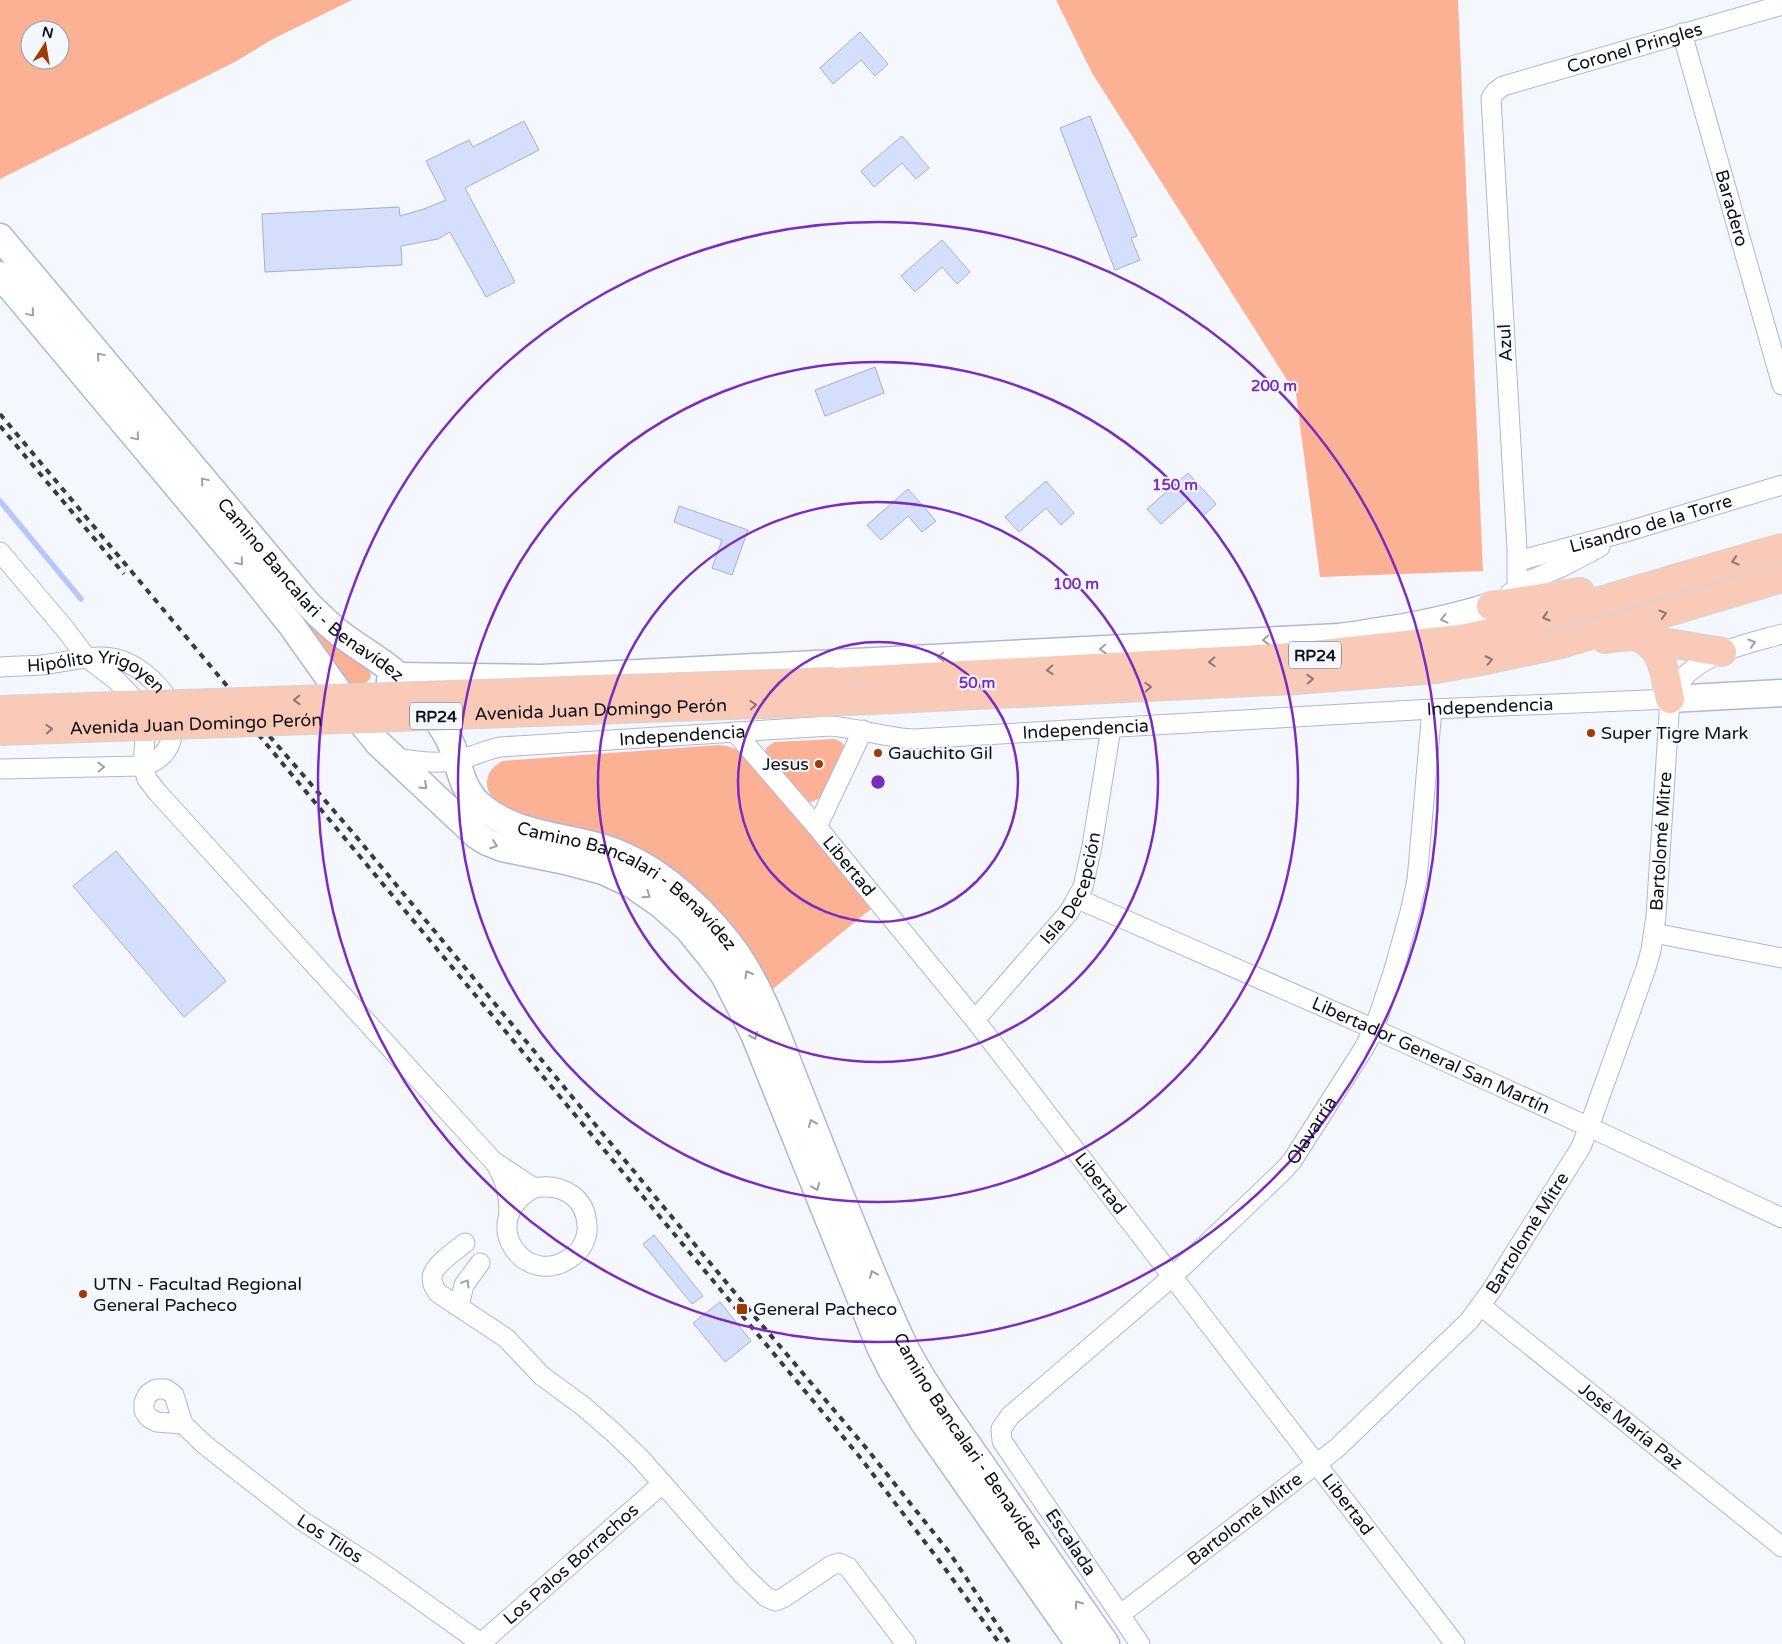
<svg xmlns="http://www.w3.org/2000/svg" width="1782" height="1644" font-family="'Varela Round',sans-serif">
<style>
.green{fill:#fcb195;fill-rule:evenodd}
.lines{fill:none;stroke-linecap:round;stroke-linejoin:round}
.stream{stroke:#b5c7fc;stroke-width:5.5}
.building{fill:#d5defa;stroke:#a5afce}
.street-casing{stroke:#adb7d6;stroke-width:21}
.secondary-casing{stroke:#adb7d6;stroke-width:29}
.primary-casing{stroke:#d4d4d6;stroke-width:30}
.street{stroke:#fff;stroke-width:19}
.secondary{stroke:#fff;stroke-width:26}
.primary{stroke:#f9cab8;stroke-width:28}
.rail{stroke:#373944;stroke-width:4;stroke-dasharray:6 6;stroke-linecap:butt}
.primary-bridge-casing{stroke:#d4d4d6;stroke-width:30;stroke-linecap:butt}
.primary-bridge{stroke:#f9cab8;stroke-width:28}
.oneway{stroke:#9fa0a4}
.oneway2{stroke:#8f7772}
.ring{fill:none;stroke:#7b2cbf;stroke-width:2.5}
.poi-dot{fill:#9f3a07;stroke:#f5f7fe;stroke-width:2}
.labels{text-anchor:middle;stroke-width:4;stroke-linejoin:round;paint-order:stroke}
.shield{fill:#f5f7fe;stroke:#535660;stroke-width:1}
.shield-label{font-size:16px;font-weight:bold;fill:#0e111c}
.street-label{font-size:18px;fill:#0e111c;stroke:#f5f7fe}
.poi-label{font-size:18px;fill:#0e111c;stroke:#f5f7fe;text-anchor:start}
.centre{fill:#7b2cbf;stroke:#f5f7fe;stroke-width:2.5}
.ring-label{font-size:15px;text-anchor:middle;font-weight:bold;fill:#7b2cbf;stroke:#f5f7fe;stroke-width:4;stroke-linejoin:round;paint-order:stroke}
</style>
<rect width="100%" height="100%" fill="#f5f7fe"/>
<path class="green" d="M0 0H352L271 40 235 62 0 179ZM30 30H60V60H30Z
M1056 0H1458L1483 571 1320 577 1296 394 1092 73Z
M0 254 315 628 337 648 368 669 371 674 370 679 355 693 0 263Z
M835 739C839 741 843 742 844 746 846 758 827 787 821 798L809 803 765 753 766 748 774 742Z
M719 745C731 746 738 749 747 757L871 909 769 992 537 819C520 813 486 806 487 782 488 771 493 767 502 761Z"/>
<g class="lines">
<path class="stream" d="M0 501 81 599"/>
</g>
<path class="building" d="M860 32 888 64 875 76 861 60 833 84 820 68Z
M1090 116 1137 236 1131 238 1140 260 1115 270 1060 128Z
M524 121 539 150 465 188 515 282 486 297 450 232 438 239 401 246 402 265 265 272 262 214 399 207 400 216 424 209 446 200 426 161 469 140 473 147Z
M902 136 929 168 916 179 902 163 874 187 861 171Z
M942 240 970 272 957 284 942 267 915 292 901 276Z
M875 367 884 393 825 416 815 390Z
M1188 473 1216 504 1203 516 1188 500 1161 524 1147 509Z
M1046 481 1074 513 1061 525 1046 508 1019 532 1005 517Z
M908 489 936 521 922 532 908 516 881 540 867 525Z
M679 506 748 530 732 575 712 568 722 540 674 522Z
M116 851 226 981 184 1017 73 886Z
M654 1235 703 1296 692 1304 643 1244Z
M720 1302 751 1341 725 1362 693 1323Z"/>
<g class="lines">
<g class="street-casing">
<g id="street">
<path id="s1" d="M1682 33 1782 385"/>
<path d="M0 552 65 629 87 658 116 680 133 698 141 714 145 738 143 766 147 779 158 793 495 1163C505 1179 509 1193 509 1212"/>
<path id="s2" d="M1518 561 1629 531 1782 485"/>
<path id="s3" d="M1517 588V549L1491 98 1495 92 1503 86 1782 5"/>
<path d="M1509 594 1526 582 1564 566 1600 547"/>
<path id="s4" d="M0 667C14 666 28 666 42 665 89 659 117 644 155 683 169 697 175 713 173 731 171 750 160 761 143 766L0 769"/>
<path id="s5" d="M735 732 817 827 975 1020 1455 1644"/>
<path id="s6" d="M394 758C414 760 437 765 458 760 472 757 485 750 500 747L830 726C859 728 886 738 914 739L1432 709 1670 699"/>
<path d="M817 827 863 730"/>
<path id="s7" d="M1078 899 1374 1029 1589 1127 1782 1218"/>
<path d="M1654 933 1782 958"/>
<path id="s8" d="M975 1020 1069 912 1083 887 1092 846 1111 728"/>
<path d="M496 1163 534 1188C561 1183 586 1196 587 1226 588 1237 582 1250 573 1256 526 1293 474 1220 534 1188"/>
<path d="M465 1243C456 1250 432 1266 432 1278 432 1284 435 1289 438 1293L506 1338 542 1376 583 1406 613 1432 641 1459 743 1575 766 1597 775 1601 783 1598 832 1565 839 1563 848 1567 906 1644"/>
<path d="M459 1306 464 1285 480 1263"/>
<path id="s9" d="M1481 1306 1782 1547"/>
<path id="s10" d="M183 1424 157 1422 149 1418 144 1411V1402L148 1394 156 1389H166L174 1395 183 1424 205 1445 301 1520 374 1567 482 1644"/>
<path id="s11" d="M1121 1614 1337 1448 1469 1321 1491 1291 1581 1147 1589 1127 1646 968 1651 950 1656 916 1670 699C1676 690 1681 680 1688 673 1714 650 1750 643 1782 634"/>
<path id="s12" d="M480 1644 662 1484"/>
<path id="s13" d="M1140 1644 1002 1441 1001 1429 1010 1416 1172 1277 1283 1171 1292 1161 1364 1048 1374 1029 1393 973 1410 912 1417 880 1432 709"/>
</g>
</g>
<g class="secondary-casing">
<g id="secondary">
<path id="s14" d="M0 237 308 604C317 613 327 623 338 632 357 647 380 659 399 676 409 685 418 696 426 706 437 719 446 731 452 746 460 768 462 791 482 807 515 834 558 835 597 846 649 860 695 900 728 942 760 983 777 1035 796 1083 830 1168 862 1254 900 1337 920 1380 950 1419 977 1458 1020 1520 1063 1582 1106 1644"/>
<path d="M0 275 253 577 292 626 353 712 378 743 476 835 487 842 502 848 565 861 603 871 631 884 660 904 688 929 710 956 724 975 754 1034 880 1347 892 1371 924 1423 1079 1644"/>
<path d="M390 681 398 676 541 678 1339 637C1390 630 1441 622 1491 606"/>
<path d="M1670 699 1782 693"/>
</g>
</g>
<g class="primary-casing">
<path id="primary" d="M1491 606 1580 592
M1639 638 1722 652
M1605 639C1615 638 1631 634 1640 638 1664 649 1665 677 1670 699
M835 682 1295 657 1461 639 1499 631 1678 578 1782 548
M872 700 1295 680 1436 669 1481 661 1561 644 1782 578"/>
</g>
<use href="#street" class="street"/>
<use href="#secondary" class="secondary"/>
<use href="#primary" class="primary"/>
<path class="rail" d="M0 414 253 717 354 834 745 1305 867 1449 949 1552 1010 1644
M0 426 124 574
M243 716 859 1456 938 1559 1000 1644"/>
<g class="primary-bridge-casing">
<g id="primary-bridge">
<path d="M0 710 835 682"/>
<path id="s15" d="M0 731 872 700"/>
</g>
</g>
<use href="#primary-bridge" class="primary-bridge"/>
</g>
<defs><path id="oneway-chevron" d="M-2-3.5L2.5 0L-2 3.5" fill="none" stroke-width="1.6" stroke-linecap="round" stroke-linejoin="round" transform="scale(1.25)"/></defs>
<g class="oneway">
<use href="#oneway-chevron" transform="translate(31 313) rotate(50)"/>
<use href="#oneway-chevron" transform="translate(100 356) rotate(-130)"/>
<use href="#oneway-chevron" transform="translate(136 437) rotate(50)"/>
<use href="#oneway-chevron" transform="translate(204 481) rotate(-130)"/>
<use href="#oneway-chevron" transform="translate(240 562) rotate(50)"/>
<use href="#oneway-chevron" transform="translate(1444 619) rotate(166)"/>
<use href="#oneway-chevron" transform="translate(1266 640) rotate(177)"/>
<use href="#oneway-chevron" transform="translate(1752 643) rotate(-17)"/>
<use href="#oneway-chevron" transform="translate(1103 649) rotate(177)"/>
<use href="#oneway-chevron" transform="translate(941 657) rotate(177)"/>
<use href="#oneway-chevron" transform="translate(101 767) rotate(-1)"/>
<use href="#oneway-chevron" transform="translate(424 786) rotate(43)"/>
<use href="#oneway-chevron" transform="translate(494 845) rotate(20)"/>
<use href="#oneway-chevron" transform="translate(647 895) rotate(35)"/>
<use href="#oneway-chevron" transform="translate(748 974) rotate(-119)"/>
<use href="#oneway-chevron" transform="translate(754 1036) rotate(67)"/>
<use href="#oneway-chevron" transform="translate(812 1123) rotate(-112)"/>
<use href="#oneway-chevron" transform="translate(816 1187) rotate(68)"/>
<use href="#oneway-chevron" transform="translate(873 1274) rotate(-112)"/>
<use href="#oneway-chevron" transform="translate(466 1283) rotate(-59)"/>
<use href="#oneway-chevron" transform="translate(1078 1604) rotate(-125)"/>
</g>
<g class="oneway2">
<use href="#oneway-chevron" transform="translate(1735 561) rotate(164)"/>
<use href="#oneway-chevron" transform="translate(1663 614) rotate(-16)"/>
<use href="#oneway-chevron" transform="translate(1546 617) rotate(163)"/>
<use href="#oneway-chevron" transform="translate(1489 660) rotate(-12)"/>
<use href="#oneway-chevron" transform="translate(1212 662) rotate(177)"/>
<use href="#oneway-chevron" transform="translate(1050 670) rotate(177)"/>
<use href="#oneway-chevron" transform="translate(1310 679) rotate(-4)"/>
<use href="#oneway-chevron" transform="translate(1148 687) rotate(-3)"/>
<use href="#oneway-chevron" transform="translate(297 700) rotate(178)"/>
<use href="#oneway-chevron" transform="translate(753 705) rotate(-2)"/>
<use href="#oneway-chevron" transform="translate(49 729) rotate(-2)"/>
</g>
<g class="ring">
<circle cx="878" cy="782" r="140"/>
<circle cx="878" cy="782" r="280"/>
<circle cx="878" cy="782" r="420"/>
<circle cx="878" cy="782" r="560"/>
</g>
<g class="poi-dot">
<circle cx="1591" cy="733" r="5"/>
<circle cx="878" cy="753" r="5"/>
<circle cx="819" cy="764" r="5"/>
<circle cx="83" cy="1294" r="5"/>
<rect x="736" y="1303" width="12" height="12" rx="2.5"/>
</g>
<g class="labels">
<g class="shield">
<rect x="1289" y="641.5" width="52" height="27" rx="4"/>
<rect x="410" y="702.5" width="52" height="27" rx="4"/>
</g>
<g class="shield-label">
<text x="1315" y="661">RP24</text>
<text x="436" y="722">RP24</text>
</g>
<g class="street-label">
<text dy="6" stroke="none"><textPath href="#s3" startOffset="645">Coronel Pringles</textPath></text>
<text dy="6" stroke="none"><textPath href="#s1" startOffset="182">Baradero</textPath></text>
<text transform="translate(1505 343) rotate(-93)" y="6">Azul</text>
<text dy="6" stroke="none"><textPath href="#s2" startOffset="138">Lisandro de la Torre</textPath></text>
<text dy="6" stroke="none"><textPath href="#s14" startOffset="471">Camino Bancalari - Benavídez</textPath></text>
<text dy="6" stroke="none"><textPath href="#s4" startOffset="100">Hipólito Yrigoyen</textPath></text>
<text dy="6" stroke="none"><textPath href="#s6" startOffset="1101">Independencia</textPath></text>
<text dy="6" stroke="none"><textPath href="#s15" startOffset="601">Avenida Juan Domingo Perón</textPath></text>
<text dy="6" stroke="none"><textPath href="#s15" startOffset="196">Avenida Juan Domingo Perón</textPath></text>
<text dy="6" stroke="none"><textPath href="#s6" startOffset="696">Independencia</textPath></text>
<text dy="6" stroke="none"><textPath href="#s6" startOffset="291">Independencia</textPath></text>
<text dy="6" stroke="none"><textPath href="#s11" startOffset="981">Bartolomé Mitre</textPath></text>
<text dy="6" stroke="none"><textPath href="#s5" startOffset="176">Libertad</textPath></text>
<text dy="6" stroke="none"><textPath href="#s8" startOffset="166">Isla Decepción</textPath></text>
<text dy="6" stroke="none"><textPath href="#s14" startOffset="921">Camino Bancalari - Benavídez</textPath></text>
<text dy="6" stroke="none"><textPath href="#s7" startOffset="386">Libertador General San Martín</textPath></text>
<text dy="6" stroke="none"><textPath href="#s13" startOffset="690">Olavarría</textPath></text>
<text dy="6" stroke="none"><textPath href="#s5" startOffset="581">Libertad</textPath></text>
<text dy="6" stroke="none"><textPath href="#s11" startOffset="561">Bartolomé Mitre</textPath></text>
<text dy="6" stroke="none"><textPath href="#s9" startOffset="192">José María Paz</textPath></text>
<text dy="6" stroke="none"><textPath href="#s14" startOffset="1596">Camino Bancalari - Benavídez</textPath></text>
<text dy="6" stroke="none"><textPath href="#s5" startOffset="986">Libertad</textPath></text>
<text dy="6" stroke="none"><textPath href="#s11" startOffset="156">Bartolomé Mitre</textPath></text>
<text dy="6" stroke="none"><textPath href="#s10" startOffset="308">Los Tilos</textPath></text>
<text transform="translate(1071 1542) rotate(56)" y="6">Escalada</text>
<text dy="6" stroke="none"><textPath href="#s12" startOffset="121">Los Palos Borrachos</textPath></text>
</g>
<g class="poi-label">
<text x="1601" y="739">Super Tigre Mark</text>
<text x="888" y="759">Gauchito Gil</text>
<text x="809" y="770" text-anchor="end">Jesus</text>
<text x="93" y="1290">UTN - Facultad Regional<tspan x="93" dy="21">General Pacheco</tspan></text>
<text x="753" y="1315">General Pacheco</text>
</g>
</g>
<circle cx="878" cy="782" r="8" class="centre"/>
<g class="ring-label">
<text x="1274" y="391">200 m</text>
<text x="1175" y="490">150 m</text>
<text x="1076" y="589">100 m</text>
<text x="977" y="688">50 m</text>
</g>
<g transform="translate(45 45) rotate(12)"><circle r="24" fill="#f5f7fe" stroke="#999ba4"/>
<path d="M0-4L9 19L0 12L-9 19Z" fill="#9f3a07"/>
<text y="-8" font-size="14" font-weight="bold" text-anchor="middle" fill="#0e111c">N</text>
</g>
</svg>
